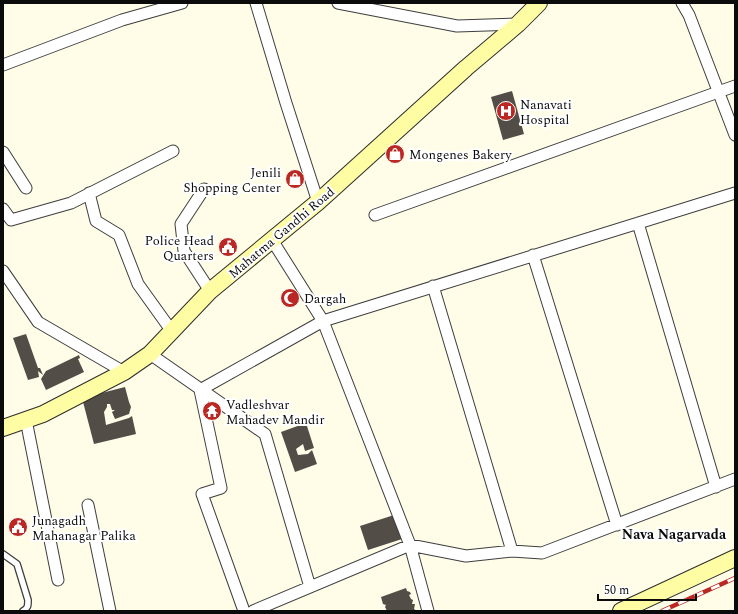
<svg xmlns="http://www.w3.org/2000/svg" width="738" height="614" font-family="Spectral,serif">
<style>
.building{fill:#534d47}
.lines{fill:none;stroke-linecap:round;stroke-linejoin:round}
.lane-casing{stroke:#3e3e3e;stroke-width:8}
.street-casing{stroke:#3e3e3e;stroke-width:13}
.secondary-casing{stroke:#2d2d2d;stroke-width:18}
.lane{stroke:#fff;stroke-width:5.5}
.street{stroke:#fff;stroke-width:11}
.secondary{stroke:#fffda3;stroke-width:16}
.rail-casing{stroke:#bb2823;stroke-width:4.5}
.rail{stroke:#fff;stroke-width:3;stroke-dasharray:9;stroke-linecap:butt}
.labels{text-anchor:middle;stroke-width:4;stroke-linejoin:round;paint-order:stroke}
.poi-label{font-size:13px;fill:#0b0b0b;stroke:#fff;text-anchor:start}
.street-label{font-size:13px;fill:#0b0b0b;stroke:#fff}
.neighbourhood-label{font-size:14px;font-weight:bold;fill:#0b0b0b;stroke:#fff}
</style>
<rect width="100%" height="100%" fill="#fffce8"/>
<path class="building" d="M512 91 524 134 503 140 491 97Z
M26 334 38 368H40L43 375 38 371 39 377 28 380 13 338Z
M79 355 80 358 78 359 84 372 46 390 41 379 46 371Z
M125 387 129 402 131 407 129 414 115 419 112 412 115 410H112L110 404H107V407L104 412 106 425 129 418 132 416 136 434 94 444 82 398Z
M306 423 314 448 305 451 303 444 296 449 298 455 308 454 312 450 317 464 295 472 281 432Z
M394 515 402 539 368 550 360 526Z
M406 588 407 591 410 592 411 594 409 595 411 599 413 600 412 604H415L414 609 417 611H387L385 607 386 605 383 604 381 597Z"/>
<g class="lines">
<g class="lane-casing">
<path id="lane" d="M3 554 17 564 28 600C28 606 28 608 23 611"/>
</g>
<g class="street-casing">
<path id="street" d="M256 3 286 103 318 202
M338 3 457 26 518 24
M682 3 689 15 735 135
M3 65 122 20 182 3
M3 152 26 188
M204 189 181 224 184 251 210 291
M89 193 96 221 119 235 138 284 171 330
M3 209 11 220 71 203 173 151
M375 215 735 86
M638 223 716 487
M272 240 323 321 410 545 428 611
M533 255 617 525
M3 271 38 322 124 372
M433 286 512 551
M150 354 265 434 310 587
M26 420 58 580
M88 505 110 611
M244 611 202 494 221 488 200 390 323 321 735 193
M253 611 410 545 466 556 512 551 542 553 735 479"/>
</g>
<g class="secondary-casing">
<path id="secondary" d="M3 428 43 414 124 372 150 354 210 291 318 202 466 68 518 24 539 3
M621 611 735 558"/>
</g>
<use href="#lane" class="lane"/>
<use href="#street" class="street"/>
<use href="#secondary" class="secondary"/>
<g class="rail-casing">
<path id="rail" d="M662 611 735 578"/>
</g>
<use href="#rail" class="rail"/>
</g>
<defs>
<g id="hospital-disc" transform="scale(1)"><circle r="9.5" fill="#bb2823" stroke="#fff"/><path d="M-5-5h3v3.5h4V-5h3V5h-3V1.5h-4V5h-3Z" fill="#fff"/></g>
<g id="shop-disc" transform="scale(1)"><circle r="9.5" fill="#bb2823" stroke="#fff"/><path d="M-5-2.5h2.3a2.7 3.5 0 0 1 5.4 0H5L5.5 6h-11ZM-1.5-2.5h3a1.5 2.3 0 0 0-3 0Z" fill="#fff"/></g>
<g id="civic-disc" transform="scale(1)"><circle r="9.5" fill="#bb2823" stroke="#fff"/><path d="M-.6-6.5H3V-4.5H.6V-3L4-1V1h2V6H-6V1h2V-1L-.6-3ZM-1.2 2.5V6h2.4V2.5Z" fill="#fff"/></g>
<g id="mosque-disc" transform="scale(1)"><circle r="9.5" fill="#bb2823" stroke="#fff"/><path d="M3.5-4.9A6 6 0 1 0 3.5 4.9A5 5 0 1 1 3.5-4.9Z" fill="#fff"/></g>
<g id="temple-disc" transform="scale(1)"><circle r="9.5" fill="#bb2823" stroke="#fff"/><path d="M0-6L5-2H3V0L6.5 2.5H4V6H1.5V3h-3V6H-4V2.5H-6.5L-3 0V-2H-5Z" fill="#fff"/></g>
</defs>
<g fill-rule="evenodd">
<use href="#hospital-disc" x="506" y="111"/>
<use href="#shop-disc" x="395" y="154"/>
<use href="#shop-disc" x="295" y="179"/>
<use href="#civic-disc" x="228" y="247"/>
<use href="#mosque-disc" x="290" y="298"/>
<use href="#temple-disc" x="212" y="411"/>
<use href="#civic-disc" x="18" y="527"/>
</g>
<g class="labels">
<g class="poi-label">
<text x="520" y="109">Nanavati<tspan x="520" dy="15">Hospital</tspan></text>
<text x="409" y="159">Mongenes Bakery</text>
<text x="281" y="177" text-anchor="end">Jenili<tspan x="281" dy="15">Shopping Center</tspan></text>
<text x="214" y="245" text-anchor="end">Police Head<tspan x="214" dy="15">Quarters</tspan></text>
<text x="304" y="303">Dargah</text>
<text x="226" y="409">Vadleshvar<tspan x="226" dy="15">Mahadev Mandir</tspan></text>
<text x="32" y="525">Junagadh<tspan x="32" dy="15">Mahanagar Palika</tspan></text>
</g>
<g class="street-label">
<text transform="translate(281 232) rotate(-40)" y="5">Mahatma Gandhi Road</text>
</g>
<g class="neighbourhood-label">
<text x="674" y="539">Nava Nagarvada</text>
</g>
</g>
<rect width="738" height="614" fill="none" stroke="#0b0b0b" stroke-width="8"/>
<path d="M598 594v6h98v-6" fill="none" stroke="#0b0b0b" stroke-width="2"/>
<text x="604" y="594" font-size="12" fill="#0b0b0b" stroke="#ffffff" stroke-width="3" paint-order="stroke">50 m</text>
</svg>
